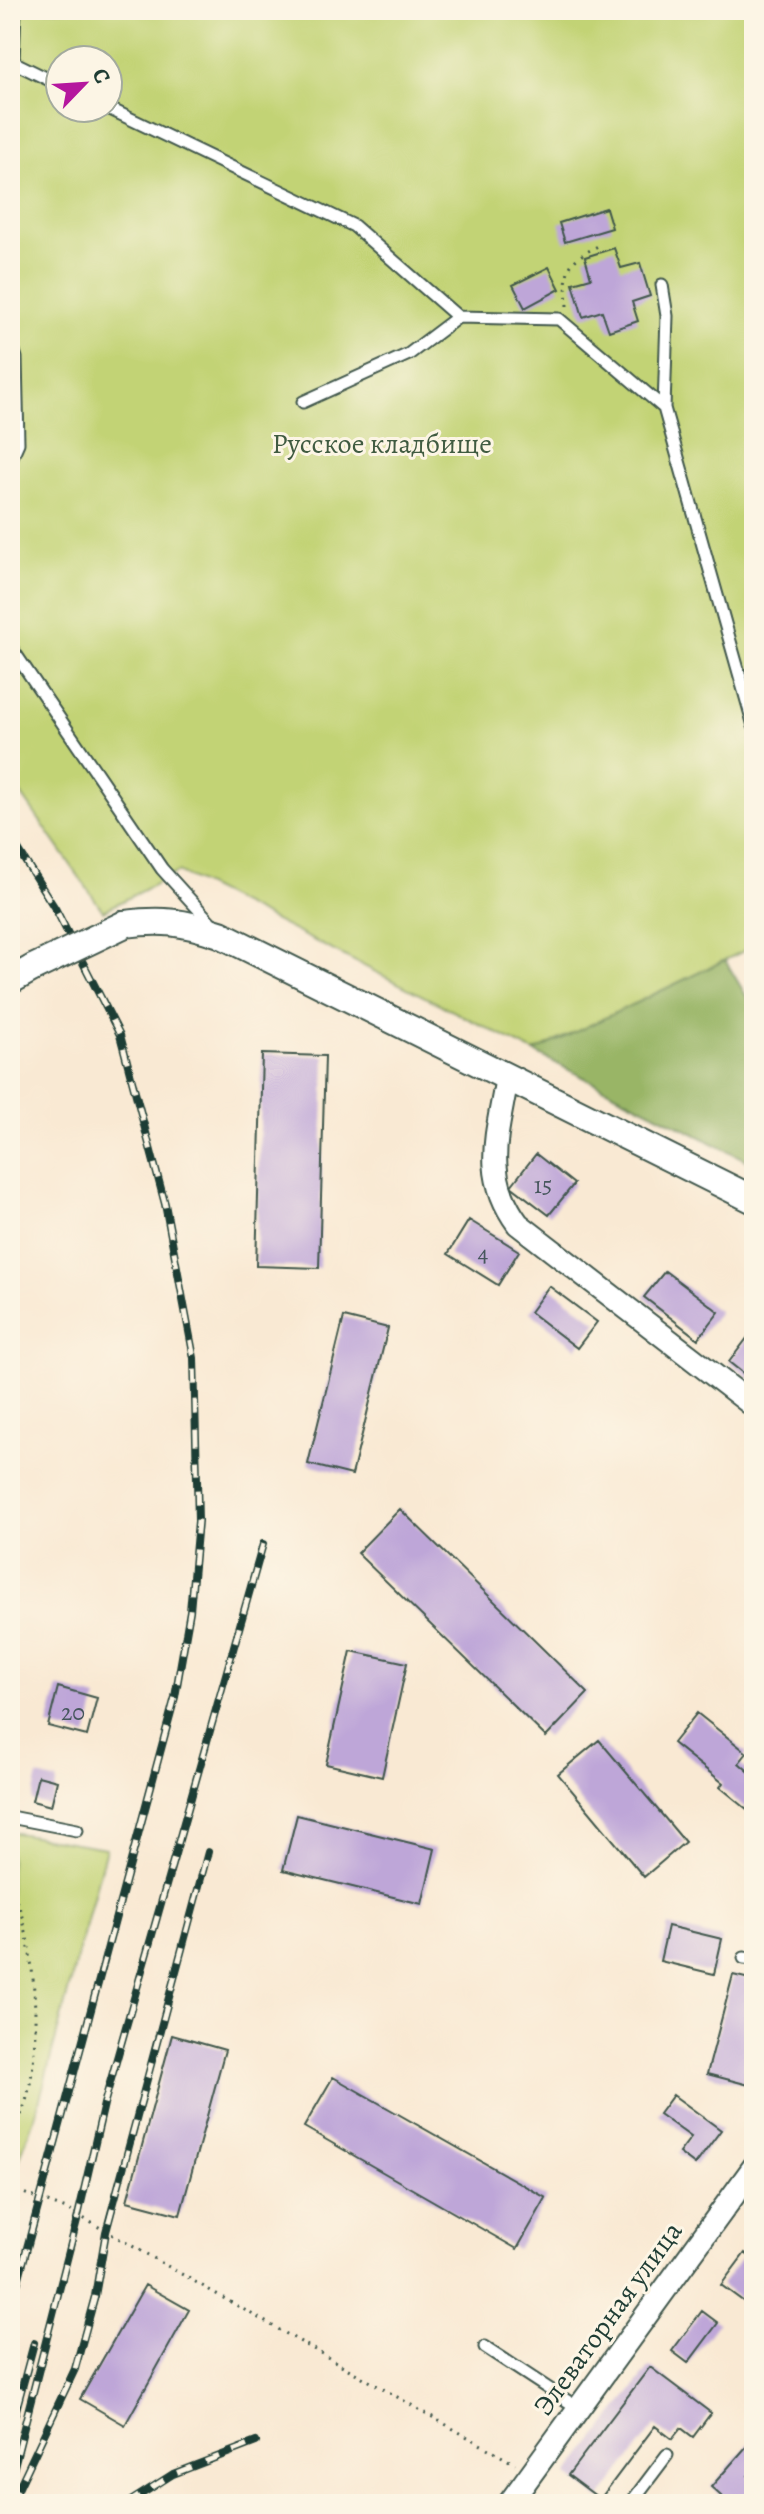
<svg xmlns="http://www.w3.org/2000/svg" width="764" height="2514" font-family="Alegreya,serif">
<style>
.green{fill:#c2d375;stroke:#708854;stroke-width:2;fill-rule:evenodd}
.forest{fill:#99b566;stroke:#5c794d;stroke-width:2}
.building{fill:#bea6d8}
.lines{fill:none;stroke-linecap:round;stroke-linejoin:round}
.service-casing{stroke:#40574c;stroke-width:15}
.minor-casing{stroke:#40574c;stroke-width:26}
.tertiary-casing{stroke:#40574c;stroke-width:30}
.path{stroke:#40574c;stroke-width:3;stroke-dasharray:2 6;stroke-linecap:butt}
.service{stroke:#fff;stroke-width:11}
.minor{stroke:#fff;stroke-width:22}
.tertiary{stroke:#fff;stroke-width:26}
.rail-casing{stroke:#1f3d34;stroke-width:8}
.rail{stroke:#fcf5e5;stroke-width:5;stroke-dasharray:15;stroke-linecap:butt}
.tertiary-bridge-casing{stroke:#40574c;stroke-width:30;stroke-linecap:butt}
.tertiary-bridge{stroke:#fff;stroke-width:26}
.labels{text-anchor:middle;stroke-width:6;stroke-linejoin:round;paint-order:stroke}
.number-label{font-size:24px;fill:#47575d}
.park-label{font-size:28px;fill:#405b41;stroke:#fcf5e5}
.street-label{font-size:28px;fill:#1f3d34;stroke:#fcf5e5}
</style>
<rect width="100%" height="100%" fill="#fcf5e5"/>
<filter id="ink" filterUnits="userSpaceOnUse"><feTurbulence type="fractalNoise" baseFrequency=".0125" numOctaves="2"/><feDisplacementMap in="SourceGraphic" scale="16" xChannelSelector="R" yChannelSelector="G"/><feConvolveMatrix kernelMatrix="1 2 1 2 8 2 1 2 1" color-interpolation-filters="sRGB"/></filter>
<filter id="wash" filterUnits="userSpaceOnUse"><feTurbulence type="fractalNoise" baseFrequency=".006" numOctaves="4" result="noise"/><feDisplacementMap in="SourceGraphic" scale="32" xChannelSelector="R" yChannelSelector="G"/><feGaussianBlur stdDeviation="1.8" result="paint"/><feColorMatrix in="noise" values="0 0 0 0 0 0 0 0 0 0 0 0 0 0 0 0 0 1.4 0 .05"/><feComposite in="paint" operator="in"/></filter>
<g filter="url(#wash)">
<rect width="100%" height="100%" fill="#f9e9d3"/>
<path class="green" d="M10 10H754V946L534 1052 178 872 103 911 10 778ZM60 60H108V108H60Z
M10 1832 106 1848 37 2110 10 2185V2092C20 2063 9 2058 10 2033 11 2018 17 2019 13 2001L10 1998Z"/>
<path class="forest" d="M725 960 754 1009V1164L534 1052Z"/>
<g id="blocks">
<path class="building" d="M606 208 612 228 565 242 559 223Z
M614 248 621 268 640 263 650 296 632 302 638 321 609 331 602 311 583 317 573 283 591 278 585 257Z
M549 267 560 289 525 308 513 285Z
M262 1054 325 1056 319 1268 256 1266Z
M536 1154 574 1184 549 1215 511 1186Z
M469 1220 519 1251 498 1285 448 1254Z
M665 1271 719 1312 698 1339 644 1297Z
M549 1286 597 1322 577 1348 530 1312Z
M344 1317 388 1328 352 1475 308 1464Z
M748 1337 754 1342V1382L729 1362Z
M400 1509 588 1693 546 1737 357 1553Z
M351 1651 407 1663 382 1777 326 1764Z
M58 1687 97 1698 87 1736 48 1726Z
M697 1713 747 1753 739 1763 754 1776V1815L720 1787 723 1783 673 1743Z
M599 1740 685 1842 644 1877 558 1774Z
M38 1776 57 1781 51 1806 32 1801Z
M297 1815 435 1849 422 1904 283 1870Z
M668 1926 722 1939 714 1974 660 1961Z
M733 1975 754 1980V2066L749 2085 707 2074Z
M172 2035 225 2050 180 2215 127 2201Z
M333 2077 546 2198 517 2249 304 2127Z
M673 2095 721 2130 695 2165 679 2153 691 2137 659 2114Z
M745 2253 754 2260V2295L747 2304 721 2285Z
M145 2285 189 2310 125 2425 80 2399Z
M702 2311 718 2323 688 2363 672 2351Z
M650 2367 711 2413 693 2437 681 2428 672 2439 655 2426 600 2499 568 2475Z
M754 2438V2469L748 2476 754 2481V2491L742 2504H730L711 2487Z"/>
</g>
</g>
<g filter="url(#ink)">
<use href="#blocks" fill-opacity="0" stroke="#40574c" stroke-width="2"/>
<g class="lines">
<g class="service-casing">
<path id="service" d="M15 10 13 62 60 85
M108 108 354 226 458 317 559 319 664 408 754 726
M662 285 667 316 664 408
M10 338 16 358 18 443 10 461
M303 402 409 354 458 317
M10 646 162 869 212 924
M10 1817 77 1830
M744 1958 754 1959
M485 2347 578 2408
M630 2504 667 2455"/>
</g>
<g class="minor-casing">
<path id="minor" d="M507 1077C498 1134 481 1174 518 1224L754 1406
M509 2504 754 2167"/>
</g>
<g class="tertiary-casing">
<path id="tertiary" d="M125 924C162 919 184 922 220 934L754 1200
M10 981 33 968"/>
</g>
<path class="path" d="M567 306C565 270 564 263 598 246
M10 1886C37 1935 43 2054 24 2107 21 2117 15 2126 10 2135
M10 2188 69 2210 515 2464"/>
<use href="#service" class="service"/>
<use href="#minor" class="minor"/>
<use href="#tertiary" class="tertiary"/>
<g class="rail-casing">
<path id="rail" d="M10 837 56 910 120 1035 165 1204 194 1358 198 1521 190 1611 175 1697 10 2311
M10 2432 34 2343
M10 2482 78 2216 104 2104 263 1544
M11 2504 75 2369 95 2296 106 2232 208 1852
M126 2504 173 2474 256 2442"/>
</g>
<use href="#rail" class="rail"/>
<g class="tertiary-bridge-casing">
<path id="tertiary-bridge" d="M33 968 125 924"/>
</g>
<use href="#tertiary-bridge" class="tertiary-bridge"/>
</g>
</g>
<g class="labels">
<g class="number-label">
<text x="543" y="1193">15</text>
<text x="483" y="1261">4</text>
<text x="73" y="1720">20</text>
</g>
<g class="park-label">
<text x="382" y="453">Русское кладбище</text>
</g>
<g class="street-label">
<text transform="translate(607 2318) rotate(-54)" y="10">Элеваторная улица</text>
</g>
</g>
<rect width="764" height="2514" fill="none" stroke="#fcf5e5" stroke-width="40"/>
<g transform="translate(84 84) rotate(65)"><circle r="38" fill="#fcf5e5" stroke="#a4ab9e" stroke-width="2"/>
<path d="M0-6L14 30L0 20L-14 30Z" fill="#b5179e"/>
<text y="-12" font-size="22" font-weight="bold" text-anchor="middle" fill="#1f3d34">С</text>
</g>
</svg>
